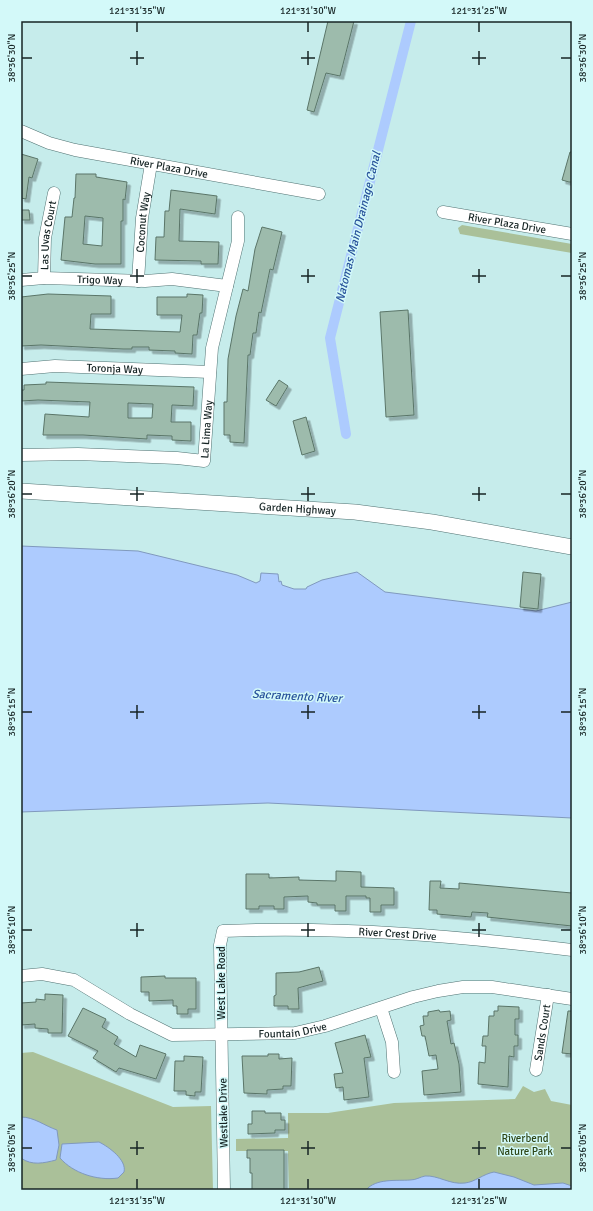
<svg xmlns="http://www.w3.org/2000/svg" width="593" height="1211" font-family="Signika,sans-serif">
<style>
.green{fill:#aac099}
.water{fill:#adcbfe;stroke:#8099bd}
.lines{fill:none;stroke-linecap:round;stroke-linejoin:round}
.canal{stroke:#adcbfe;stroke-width:10}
.building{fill:#9dbbac;stroke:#5a7568;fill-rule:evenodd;filter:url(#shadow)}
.minor-casing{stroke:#507272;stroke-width:13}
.major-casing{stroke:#507272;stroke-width:16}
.minor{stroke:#fff;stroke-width:12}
.major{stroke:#fff;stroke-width:15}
.ticks{fill:none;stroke:#172525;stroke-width:1.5}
.labels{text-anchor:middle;stroke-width:3;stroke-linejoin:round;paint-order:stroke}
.street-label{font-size:11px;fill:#172525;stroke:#d3f9f9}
.park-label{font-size:11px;fill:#2e4516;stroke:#d3f9f9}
.water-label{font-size:12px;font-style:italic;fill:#28529b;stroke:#d3f9f9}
.neatline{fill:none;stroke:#172525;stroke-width:1.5}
.ticks-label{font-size:10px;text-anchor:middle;fill:#172525}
</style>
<defs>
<filter id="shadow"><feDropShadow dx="3.5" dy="3.5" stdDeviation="0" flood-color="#0004"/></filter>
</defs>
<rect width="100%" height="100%" fill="#c6eceb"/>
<path class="green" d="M462 225 572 244V253L460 234 458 228Z
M33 1052 173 1107 211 1106 213 1190H21V1053Z
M523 1086 534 1092 545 1089 551 1101 572 1105V1190H289L288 1151H236V1139L288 1138V1113H328L394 1103 515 1099Z"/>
<path class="water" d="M21 546 138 551 237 575 256 583 260 581 261 573 278 574 279 582 281 581 282 585 294 589H306L307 587 322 580 357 572 385 592 536 611 572 602V818L268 803 21 812Z
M21 1117C34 1117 45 1126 57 1130L59 1145 56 1160C44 1163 32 1166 21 1158Z
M99 1142C109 1147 127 1160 124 1172L118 1178C97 1181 73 1173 60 1158L62 1144Z
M494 1172 514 1177 534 1185 563 1183 572 1186V1190H366C376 1178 397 1181 410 1180 416 1180 420 1177 425 1176 438 1175 450 1185 465 1183 475 1182 483 1174 494 1172Z"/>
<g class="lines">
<path class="canal" d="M346 434 330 338 411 21"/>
</g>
<path class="building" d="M328 21H354L340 76 326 73 314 112 307 110Z
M570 152H572V182H569L562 180Z
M21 154 38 159 32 178 29 177 26 199 21 198Z
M76 174H96V177L127 182 125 200 123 199V221H121V264H95L61 260 65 217H72L74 198H75ZM85 216 103 218 102 246 83 244Z
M171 190 217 196 215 214 180 209 179 241 219 242 218 264H201V261L155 260 156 237H164L165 211H169Z
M21 210H29L30 220H21Z
M262 227 282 232 273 270 270 269 261 313 259 312 256 333H253L250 355H248L244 443 230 442V435H224V402H227L228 359 236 316 243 289 248 291 255 249Z
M48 294 111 296V314H91L90 329 180 332 182 315H157V297H187V294L203 295 202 313H200L197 335H193L192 354 175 353V351L149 350V347H132V349H123L41 345 21 346V297Z
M408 310 414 415 386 417 380 312Z
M279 380 288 386 276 406 266 400Z
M46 382 194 387 193 406 172 405 171 422H191V441L172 440V436L147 435V439L83 435H43L45 414 89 417 90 402 38 400 21 401V390H24V385L46 384ZM128 403 153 404 152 418H128Z
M306 417 315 451 302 455 293 421Z
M523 572 541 574 538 609 520 607Z
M336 871 361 872V887L394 888V905H381V912H370V898H366V896H346V911H335V905H317V903L308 902V896L284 897V909H274V906H259V909H246V874H269V878L299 877V880L336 881Z
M430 881H441L440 888 459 889V883L572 893V926L487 917 488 913 472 912 471 917 437 914V910H429Z
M319 967 323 981 298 988 299 1009H288V1006H274V996L276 995V973L299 972Z
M165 976V978H196V1009H188V1014H177V1006H173V1000L149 1001V992H141V977Z
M45 994 63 995 62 1033H48V1029L35 1028V1024L21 1025V1003L36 1002V999L45 1000Z
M498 1006 519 1007V1019H515V1035H518V1046H514V1057L509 1056 508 1087 478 1084 479 1062 485 1063 486 1046H482L483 1036H488L489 1016H494V1011H498Z
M83 1008 106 1019 102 1027 118 1037 114 1044 136 1057 140 1045 166 1054 156 1079 119 1068 116 1072 93 1058 98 1051 68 1036Z
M439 1010 440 1012 450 1011 451 1020 447 1021 451 1044 454 1043 459 1064 461 1092 424 1095 422 1071 438 1069 436 1055 429 1056 425 1036H422L420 1026 424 1025 423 1016H428V1012Z
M568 1011H572V1054L562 1053Z
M365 1035 371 1057 364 1058 369 1097 344 1100 343 1087 336 1088 334 1074 343 1073 335 1043Z
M268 1054H279V1059L292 1058 291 1086H283V1089L267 1090V1094L244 1093 242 1056H268Z
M184 1056 203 1057 201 1092H195V1096L186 1095V1091H174L175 1061H184Z
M252 1111H265V1113H281V1120H285V1130H275V1133L248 1134V1124H252Z
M247 1150H284V1190H252V1173H250V1158H247Z"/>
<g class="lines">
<g class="minor-casing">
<g id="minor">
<path id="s1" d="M21 131 49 143 75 150 319 194"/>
<path id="s2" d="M443 212 572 234"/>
<path id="s3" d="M44 278 45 238 54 193"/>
<path id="s4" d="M21 280 44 278 145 281 172 279 227 286"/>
<path id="s5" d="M138 281 142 218 151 164"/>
<path id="s6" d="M21 369 55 366 210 372"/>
<path id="s7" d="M21 455 78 454 177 458 204 461 212 348 238 241V217"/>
<path id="s8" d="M21 976 42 974 74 980 130 1014 172 1035 295 1033 325 1026 413 997 438 991 463 987H492L572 999"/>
<path d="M381 1008 392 1042 394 1072"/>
<path id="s9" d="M536 1070 548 995"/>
<path id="s10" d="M224 1190 220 945 223 931C340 926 457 936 572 950"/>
</g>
</g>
<g class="major-casing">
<g id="major">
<path id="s11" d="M21 491 355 512 432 522 572 547"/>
</g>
</g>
<use href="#minor" class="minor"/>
<use href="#major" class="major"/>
</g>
<path class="ticks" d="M137 22V32M308 22V32M479 22V32M137 51V65M308 51V65M479 51V65M22 58H32M130 58H144M301 58H315M472 58H486M561 58H571M137 269V283M308 269V283M479 269V283M22 276H32M130 276H144M301 276H315M472 276H486M561 276H571M137 487V501M308 487V501M479 487V501M22 494H32M130 494H144M301 494H315M472 494H486M561 494H571M137 705V719M308 705V719M479 705V719M22 712H32M130 712H144M301 712H315M472 712H486M561 712H571M137 923V937M308 923V937M479 923V937M22 930H32M130 930H144M301 930H315M472 930H486M561 930H571M137 1141V1155M308 1141V1155M479 1141V1155M22 1148H32M130 1148H144M301 1148H315M472 1148H486M561 1148H571M137 1179V1189M308 1179V1189M479 1179V1189"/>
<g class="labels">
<g class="street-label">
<text dy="4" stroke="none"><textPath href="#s1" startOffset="153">River Plaza Drive</textPath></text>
<text dy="4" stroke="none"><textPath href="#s5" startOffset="59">Coconut Way</textPath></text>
<text dy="4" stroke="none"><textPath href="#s2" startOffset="65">River Plaza Drive</textPath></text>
<text dy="4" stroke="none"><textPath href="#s3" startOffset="43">Las Uvas Court</textPath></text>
<text dy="4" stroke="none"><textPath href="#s4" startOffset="79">Trigo Way</textPath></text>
<text dy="4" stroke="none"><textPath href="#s6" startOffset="94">Toronja Way</textPath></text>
<text dy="4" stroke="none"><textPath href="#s7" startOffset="215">La Lima Way</textPath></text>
<text dy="4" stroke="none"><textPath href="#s11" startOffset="277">Garden Highway</textPath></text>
<text dy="4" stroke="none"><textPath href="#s10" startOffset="434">River Crest Drive</textPath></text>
<text transform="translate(221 983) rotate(-90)" y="4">West Lake Road</text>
<text dy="4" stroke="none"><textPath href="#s8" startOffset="287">Fountain Drive</textPath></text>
<text dy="4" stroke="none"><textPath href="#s9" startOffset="38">Sands Court</textPath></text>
<text transform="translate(223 1113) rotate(-91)" y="4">Westlake Drive</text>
</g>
<g class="park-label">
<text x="525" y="1142">Riverbend<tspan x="525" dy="13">Nature Park</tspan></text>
</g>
<g class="water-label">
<text transform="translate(358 227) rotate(-76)" y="4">Natomas Main Drainage Canal</text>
<text transform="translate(297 696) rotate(3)" y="4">Sacramento River</text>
</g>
</g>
<rect width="593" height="1211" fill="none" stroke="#d3f9f9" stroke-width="44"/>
<rect x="22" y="22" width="549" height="1167" class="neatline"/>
<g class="ticks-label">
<text x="137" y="14">121°31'35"W</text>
<text x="308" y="14">121°31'30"W</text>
<text x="479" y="14">121°31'25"W</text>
<text transform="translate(11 58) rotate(-90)" y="4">38°36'30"N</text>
<text transform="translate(582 58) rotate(-90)" y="4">38°36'30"N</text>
<text transform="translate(11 276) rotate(-90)" y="4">38°36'25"N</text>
<text transform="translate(582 276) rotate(-90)" y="4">38°36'25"N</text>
<text transform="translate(11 494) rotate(-90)" y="4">38°36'20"N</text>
<text transform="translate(582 494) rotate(-90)" y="4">38°36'20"N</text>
<text transform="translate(11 712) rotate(-90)" y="4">38°36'15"N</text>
<text transform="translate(582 712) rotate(-90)" y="4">38°36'15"N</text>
<text transform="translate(11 930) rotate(-90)" y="4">38°36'10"N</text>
<text transform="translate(582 930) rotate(-90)" y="4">38°36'10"N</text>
<text transform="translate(11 1148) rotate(-90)" y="4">38°36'05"N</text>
<text transform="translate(582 1148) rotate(-90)" y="4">38°36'05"N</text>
<text x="137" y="1204">121°31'35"W</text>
<text x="308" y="1204">121°31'30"W</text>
<text x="479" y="1204">121°31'25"W</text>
</g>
</svg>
